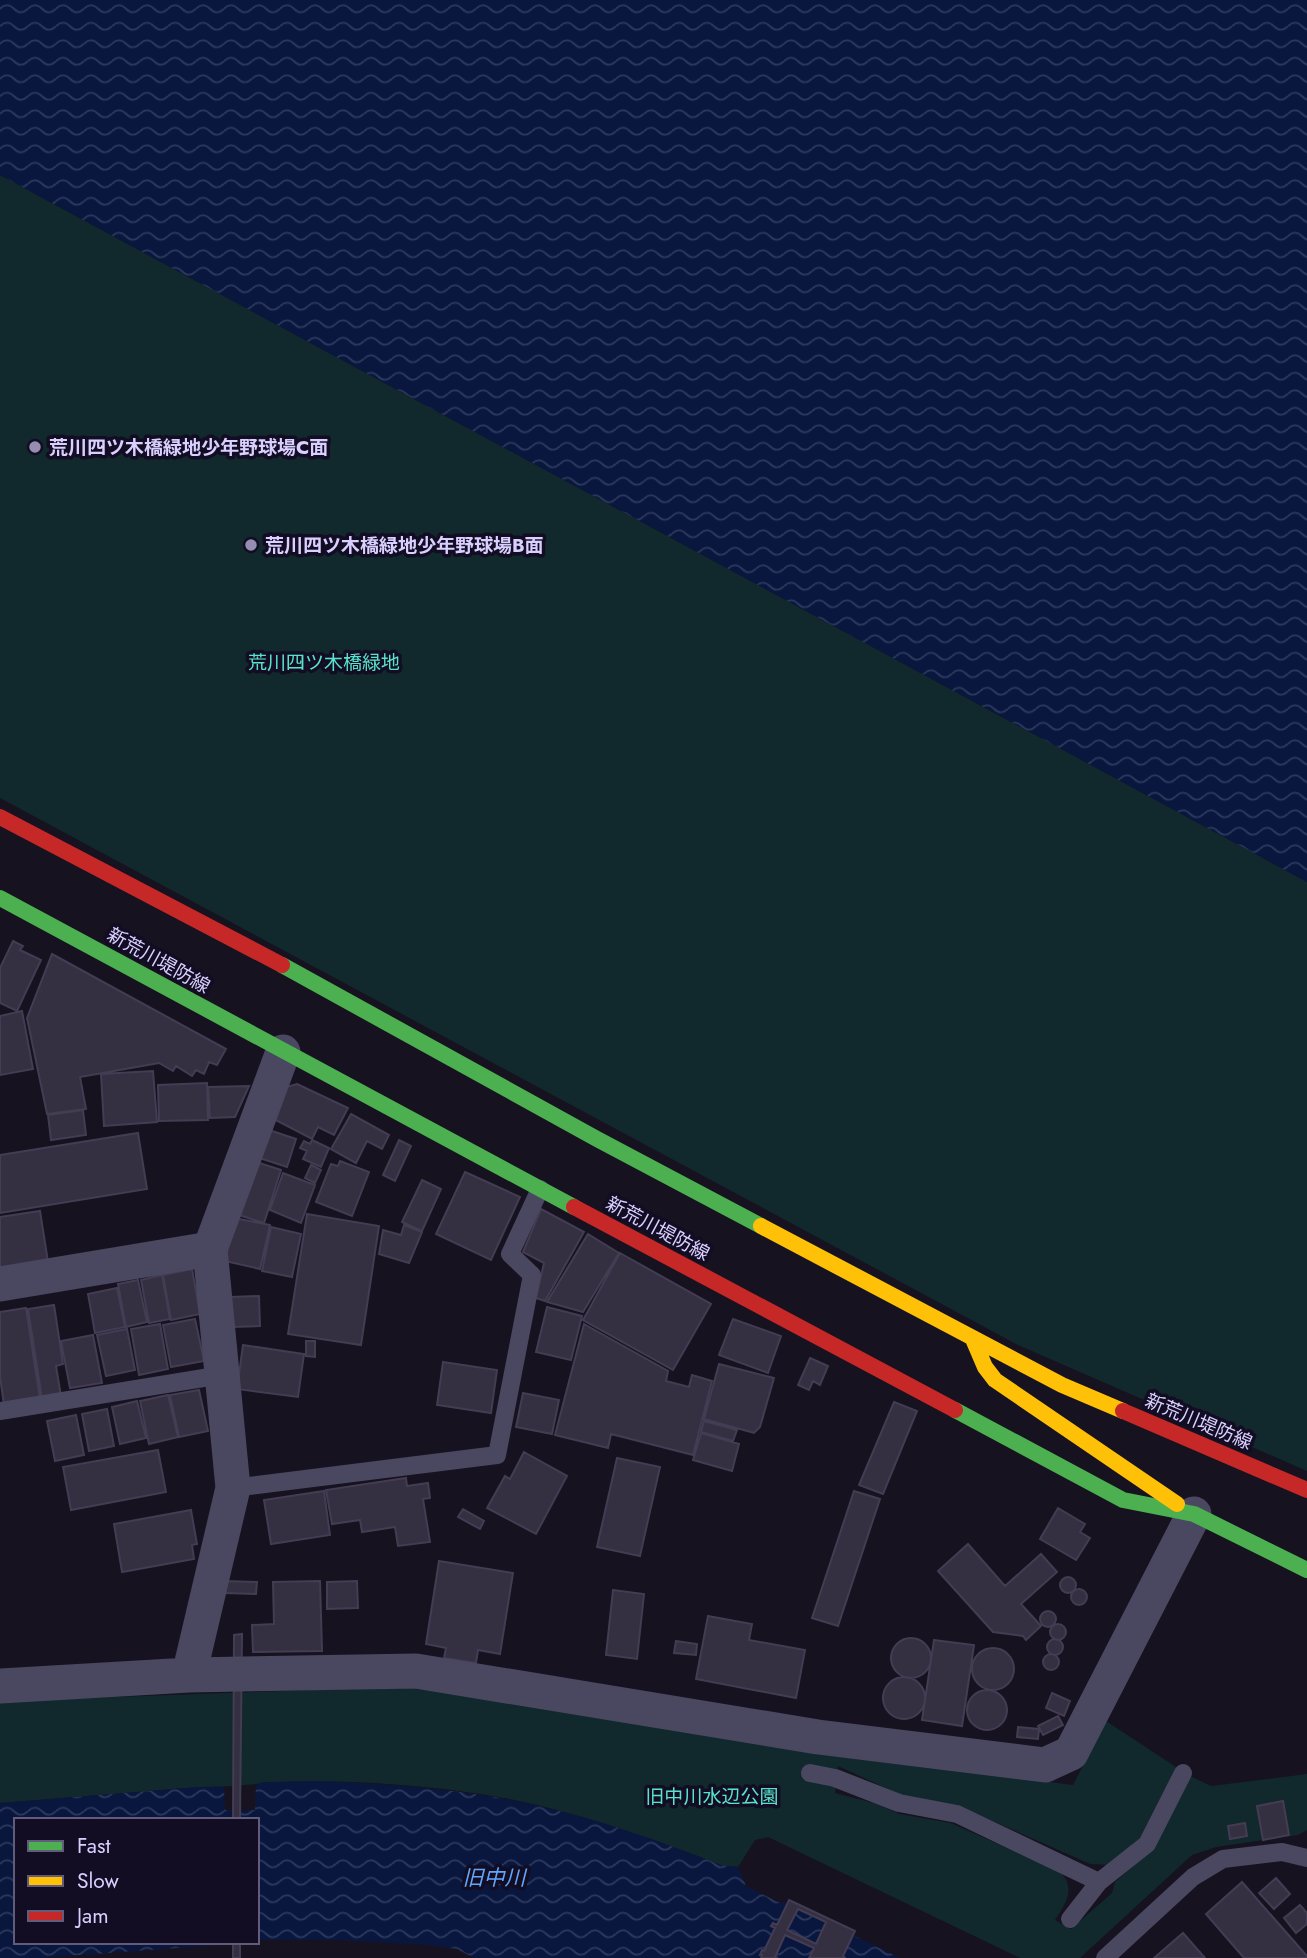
<svg xmlns="http://www.w3.org/2000/svg" width="1307" height="1958" font-family="Jost,'Noto Sans JP',sans-serif">
<style>
.green{fill:#11292c}
.water{fill:url(#water-waves)}
.building{fill:#343041;stroke:#433c53;stroke-width:2;fill-rule:evenodd}
.lines{fill:none;stroke-linecap:round;stroke-linejoin:round}
.lane{stroke:#4a4760;stroke-width:18}
.street{stroke:#4a4760;stroke-width:35}
.fast{stroke:#4caf50;stroke-width:16}
.slow{stroke:#ffc107;stroke-width:16}
.jam{stroke:#c62828;stroke-width:16}
.poi-dot{fill:#958eb1;stroke:#130d24;stroke-width:2.5}
.labels{text-anchor:middle;stroke-width:7;stroke-linejoin:round;paint-order:stroke}
.poi-label{font-size:19px;font-weight:bold;fill:#d9d0ff;stroke:#130d24;text-anchor:start}
.park-label{font-size:19px;fill:#58e3cc;stroke:#130d24}
.street-label{font-size:19px;fill:#d9d0ff;stroke:#130d24}
.water-label{font-size:21px;font-style:italic;fill:#5ea7ff;stroke:#130d24}
</style>
<defs>
<pattern id="water-waves" width="16" height="10" patternUnits="userSpaceOnUse" patternTransform="scale(1.75)"><rect width="16" height="10" fill="#09173f"/><path d="M0 5q4-4 8 0t8 0" fill="none" stroke="#2c385c"/></pattern>
</defs>
<rect width="100%" height="100%" fill="#16121f"/>
<path class="green" d="M0 175 1307 882V1471L1018 1345 0 798Z
M399 1687 436 1691 839 1755 1073 1785 1106 1721 1176 1767 1140 1838 1109 1865 1090 1864 957 1805 903 1796 838 1766 835 1793 874 1803 900 1814 951 1823 1060 1872C1077 1889 1065 1904 1055 1920L1071 1929 1112 1893 1115 1882 1154 1847 1190 1776 1211 1786 1307 1774V1830L1298 1835 1216 1847 1192 1855 1080 1958H1020L768 1837 755 1840 738 1867 721 1865C659 1841 597 1819 533 1804 464 1788 392 1783 321 1781 279 1780 239 1787 198 1787L0 1803V1701Z"/>
<path class="water" d="M0 0H1307V882L0 175Z
M318 1781C389 1784 461 1789 531 1804 596 1818 659 1841 721 1865L738 1867 746 1886 780 1903 785 1902 900 1958H474L457 1949 427 1945 338 1940H257V1820H16V1942H220V1945L38 1958H0V1803L198 1787H224L225 1810H255L256 1785 263 1782Z"/>
<path class="building" d="M13 941 23 946 20 950 41 960 17 1011 0 1003V968Z
M52 954 226 1049 217 1065 209 1062 204 1074 196 1070 192 1076 176 1066 173 1071 159 1063 80 1077 86 1109 47 1114 27 1018Z
M22 1011 33 1069 0 1075V1016Z
M153 1071 157 1122 104 1126 101 1074Z
M207 1083 208 1120 159 1121 158 1085Z
M297 1084 348 1108 334 1135 318 1127 312 1139 270 1117 286 1087Z
M249 1086 235 1117 210 1118 208 1087Z
M83 1110 86 1135 51 1140 48 1115Z
M351 1114 389 1135 382 1149 367 1141 356 1163 331 1149Z
M263 1128 296 1139 287 1167 253 1156Z
M138 1133 147 1189 0 1213V1155Z
M312 1140 329 1148 321 1167 303 1159 307 1151 300 1148 304 1141 310 1144Z
M399 1140 411 1146 395 1181 383 1175Z
M253 1161 281 1170 264 1223 236 1214Z
M340 1161 369 1172 352 1216 316 1202 331 1164 338 1166Z
M311 1165 321 1170 315 1183 305 1178Z
M465 1172 520 1197 491 1260 436 1234Z
M283 1173 315 1185 301 1223 270 1210Z
M422 1180 441 1189 422 1231 402 1222Z
M541 1209 584 1232 545 1301 536 1298 544 1263 523 1252Z
M40 1211 48 1262 0 1269V1217Z
M307 1214 379 1226 361 1345 288 1334Z
M234 1218 270 1225 260 1269 225 1261Z
M404 1225 422 1232 409 1263 379 1254 383 1230 401 1235Z
M271 1227 301 1234 292 1277 262 1271Z
M588 1234 619 1253 583 1312 547 1302Z
M620 1253 711 1304 673 1370 583 1320Z
M192 1269 200 1314 171 1320 163 1275Z
M162 1275 170 1319 149 1323 141 1280Z
M138 1280 147 1322 126 1327 118 1284Z
M117 1288 125 1327 95 1333 88 1294Z
M259 1296 260 1326 232 1327 231 1297Z
M54 1305 63 1364 56 1366 61 1396 42 1399 28 1309Z
M547 1307 582 1316 571 1360 536 1352Z
M26 1308 40 1399 4 1405 0 1377V1312Z
M195 1319 204 1361 171 1367 163 1325Z
M733 1319 781 1336 768 1373 719 1355Z
M160 1324 168 1369 139 1375 131 1329Z
M584 1324 668 1371 666 1381 689 1387 692 1375 712 1381 693 1455 611 1434 608 1448 555 1435Z
M127 1329 135 1370 106 1376 97 1335Z
M93 1335 102 1383 70 1388 61 1341Z
M306 1341H315V1357L306 1356Z
M243 1345 304 1354 298 1397 237 1389Z
M810 1358 828 1366 820 1385 813 1381 809 1390 798 1385Z
M443 1362 497 1370 491 1413 437 1405Z
M719 1364 774 1378 760 1427 754 1433 704 1419Z
M199 1390 208 1431 179 1437 170 1395Z
M523 1393 559 1400 552 1434 516 1427Z
M168 1395 178 1437 149 1444 140 1401Z
M137 1401 146 1438 120 1444 112 1407Z
M894 1402 917 1411 883 1494 859 1485Z
M107 1409 114 1446 89 1451 82 1414Z
M76 1415 84 1455 55 1461 47 1421Z
M704 1421 737 1430 733 1441 701 1432Z
M701 1433 739 1444 732 1471 693 1460Z
M158 1450 166 1492 71 1510 63 1467Z
M524 1452 567 1476 536 1534 487 1508 505 1476 510 1479Z
M617 1458 660 1467 640 1556 597 1547Z
M406 1478 407 1486 428 1483 430 1498 423 1499 430 1542 398 1546 395 1527 362 1532 360 1520 332 1524 326 1490Z
M324 1491 330 1535 271 1544 264 1500Z
M854 1491 880 1499 838 1626 812 1618Z
M1058 1508 1085 1524 1080 1532 1090 1538 1076 1560 1040 1539Z
M463 1509 484 1521 480 1529 458 1517Z
M191 1510 197 1544 192 1545 194 1559 122 1572 114 1524Z
M968 1544 1005 1586 1041 1554 1057 1572 1021 1604 1041 1626 1026 1640 1023 1636 993 1632 938 1571Z
M439 1561 513 1573 500 1654 478 1650 476 1663 444 1658 446 1648 426 1644Z
M1060 1585a8 8 0 1 1 16 0a8 8 0 1 1-16 0Z
M224 1581 257 1582 256 1594 224 1593Z
M320 1581 322 1651 253 1652 252 1625 274 1624 273 1582Z
M357 1581 358 1608 327 1609V1582Z
M1071 1597a8 8 0 1 1 16 0a8 8 0 1 1-16 0Z
M613 1590 644 1594 637 1659 606 1655Z
M1040 1619a8 8 0 1 1 16 0a8 8 0 1 1-16 0Z
M708 1616 752 1624 749 1640 805 1650 796 1698 696 1679Z
M1050 1632a8 8 0 1 1 16 0a8 8 0 1 1-16 0Z
M242 1634 240 1820H233L234 1635Z
M891 1658a20 20 0 1 1 40 0a20 20 0 1 1-40 0Z
M1047 1647a8 8 0 1 1 16 0a8 8 0 1 1-16 0Z
M934 1640 974 1645 962 1726 922 1720Z
M676 1641 697 1644 696 1655 674 1653Z
M972 1669a21 21 0 1 1 42 0a21 21 0 1 1-42 0Z
M1043 1662a8 8 0 1 1 16 0a8 8 0 1 1-16 0Z
M883 1698a21 21 0 1 1 42 0a21 21 0 1 1-42 0Z
M967 1710a20 20 0 1 1 40 0a20 20 0 1 1-40 0Z
M1052 1693 1070 1701 1064 1716 1046 1708Z
M1058 1716 1063 1725 1043 1735 1038 1726Z
M1018 1727 1039 1729 1038 1739 1017 1737Z
M1283 1801 1289 1835 1263 1840 1257 1806Z
M1245 1823 1247 1836 1230 1839 1228 1826Z
M1276 1878 1290 1894 1274 1909 1259 1893Z
M1242 1882 1307 1956V1958H1244L1206 1914Z
M789 1900 855 1931 843 1956 845 1958H809L814 1948 785 1935 775 1957 778 1958H761L762 1955H760L762 1950 764 1951 775 1928 771 1926 773 1923 777 1925ZM798 1909 826 1922 816 1944 787 1930Z
M1300 1905 1307 1913V1924L1296 1933 1284 1918Z
M1183 1933 1205 1958H1154Z
M233 1942H240V1958H233Z"/>
<g class="lines">
<path class="lane" d="M0 1411 222 1375
M233 1488 497 1455 532 1275 510 1254 540 1189
M810 1773 835 1778 899 1803 957 1814 1099 1882
M1070 1919 1099 1882 1147 1844 1183 1773
M1105 1958 1193 1877 1223 1859 1282 1852 1307 1858"/>
<path class="street" d="M0 1284 210 1249 283 1052
M189 1675 233 1488 210 1249
M0 1686 189 1675 416 1671 818 1737 1045 1765 1071 1753 1194 1514"/>
<path class="fast" d="M0 898 574 1207
M282 965 597 1139 761 1226
M955 1410 1123 1500 1194 1514 1307 1570"/>
<path class="slow" d="M761 1226 1062 1385 1123 1411
M973 1339 985 1367 995 1380 1177 1504"/>
<path class="jam" d="M0 817 282 965
M574 1207 955 1410
M1123 1411 1307 1490"/>
</g>
<g class="poi-dot">
<circle cx="35" cy="447" r="7"/>
<circle cx="251" cy="545" r="7"/>
</g>
<g class="labels">
<g class="poi-label">
<text x="49" y="454">荒川四ツ木橋緑地少年野球場C面</text>
<text x="265" y="552">荒川四ツ木橋緑地少年野球場B面</text>
</g>
<g class="park-label">
<text x="324" y="669">荒川四ツ木橋緑地</text>
<text x="712" y="1803">旧中川水辺公園</text>
</g>
<g class="street-label">
<text transform="translate(159 960) rotate(29)" y="7">新荒川堤防線</text>
<text transform="translate(658 1228) rotate(28)" y="7">新荒川堤防線</text>
<text transform="translate(1199 1421) rotate(23)" y="7">新荒川堤防線</text>
</g>
<g class="water-label">
<text x="494" y="1885">旧中川</text>
</g>
</g>
<rect x="14" y="1818" width="245" height="126" fill="#130d24" stroke="#625b7c" stroke-width="2"/>
<rect x="28" y="1841" width="35" height="10" fill="#4caf50" stroke="#625b7c" stroke-width="2"/>
<text x="77" y="1853" font-size="21" fill="#d9d0ff">Fast</text>
<rect x="28" y="1876" width="35" height="10" fill="#ffc107" stroke="#625b7c" stroke-width="2"/>
<text x="77" y="1888" font-size="21" fill="#d9d0ff">Slow</text>
<rect x="28" y="1911" width="35" height="10" fill="#c62828" stroke="#625b7c" stroke-width="2"/>
<text x="77" y="1923" font-size="21" fill="#d9d0ff">Jam</text>
</svg>
